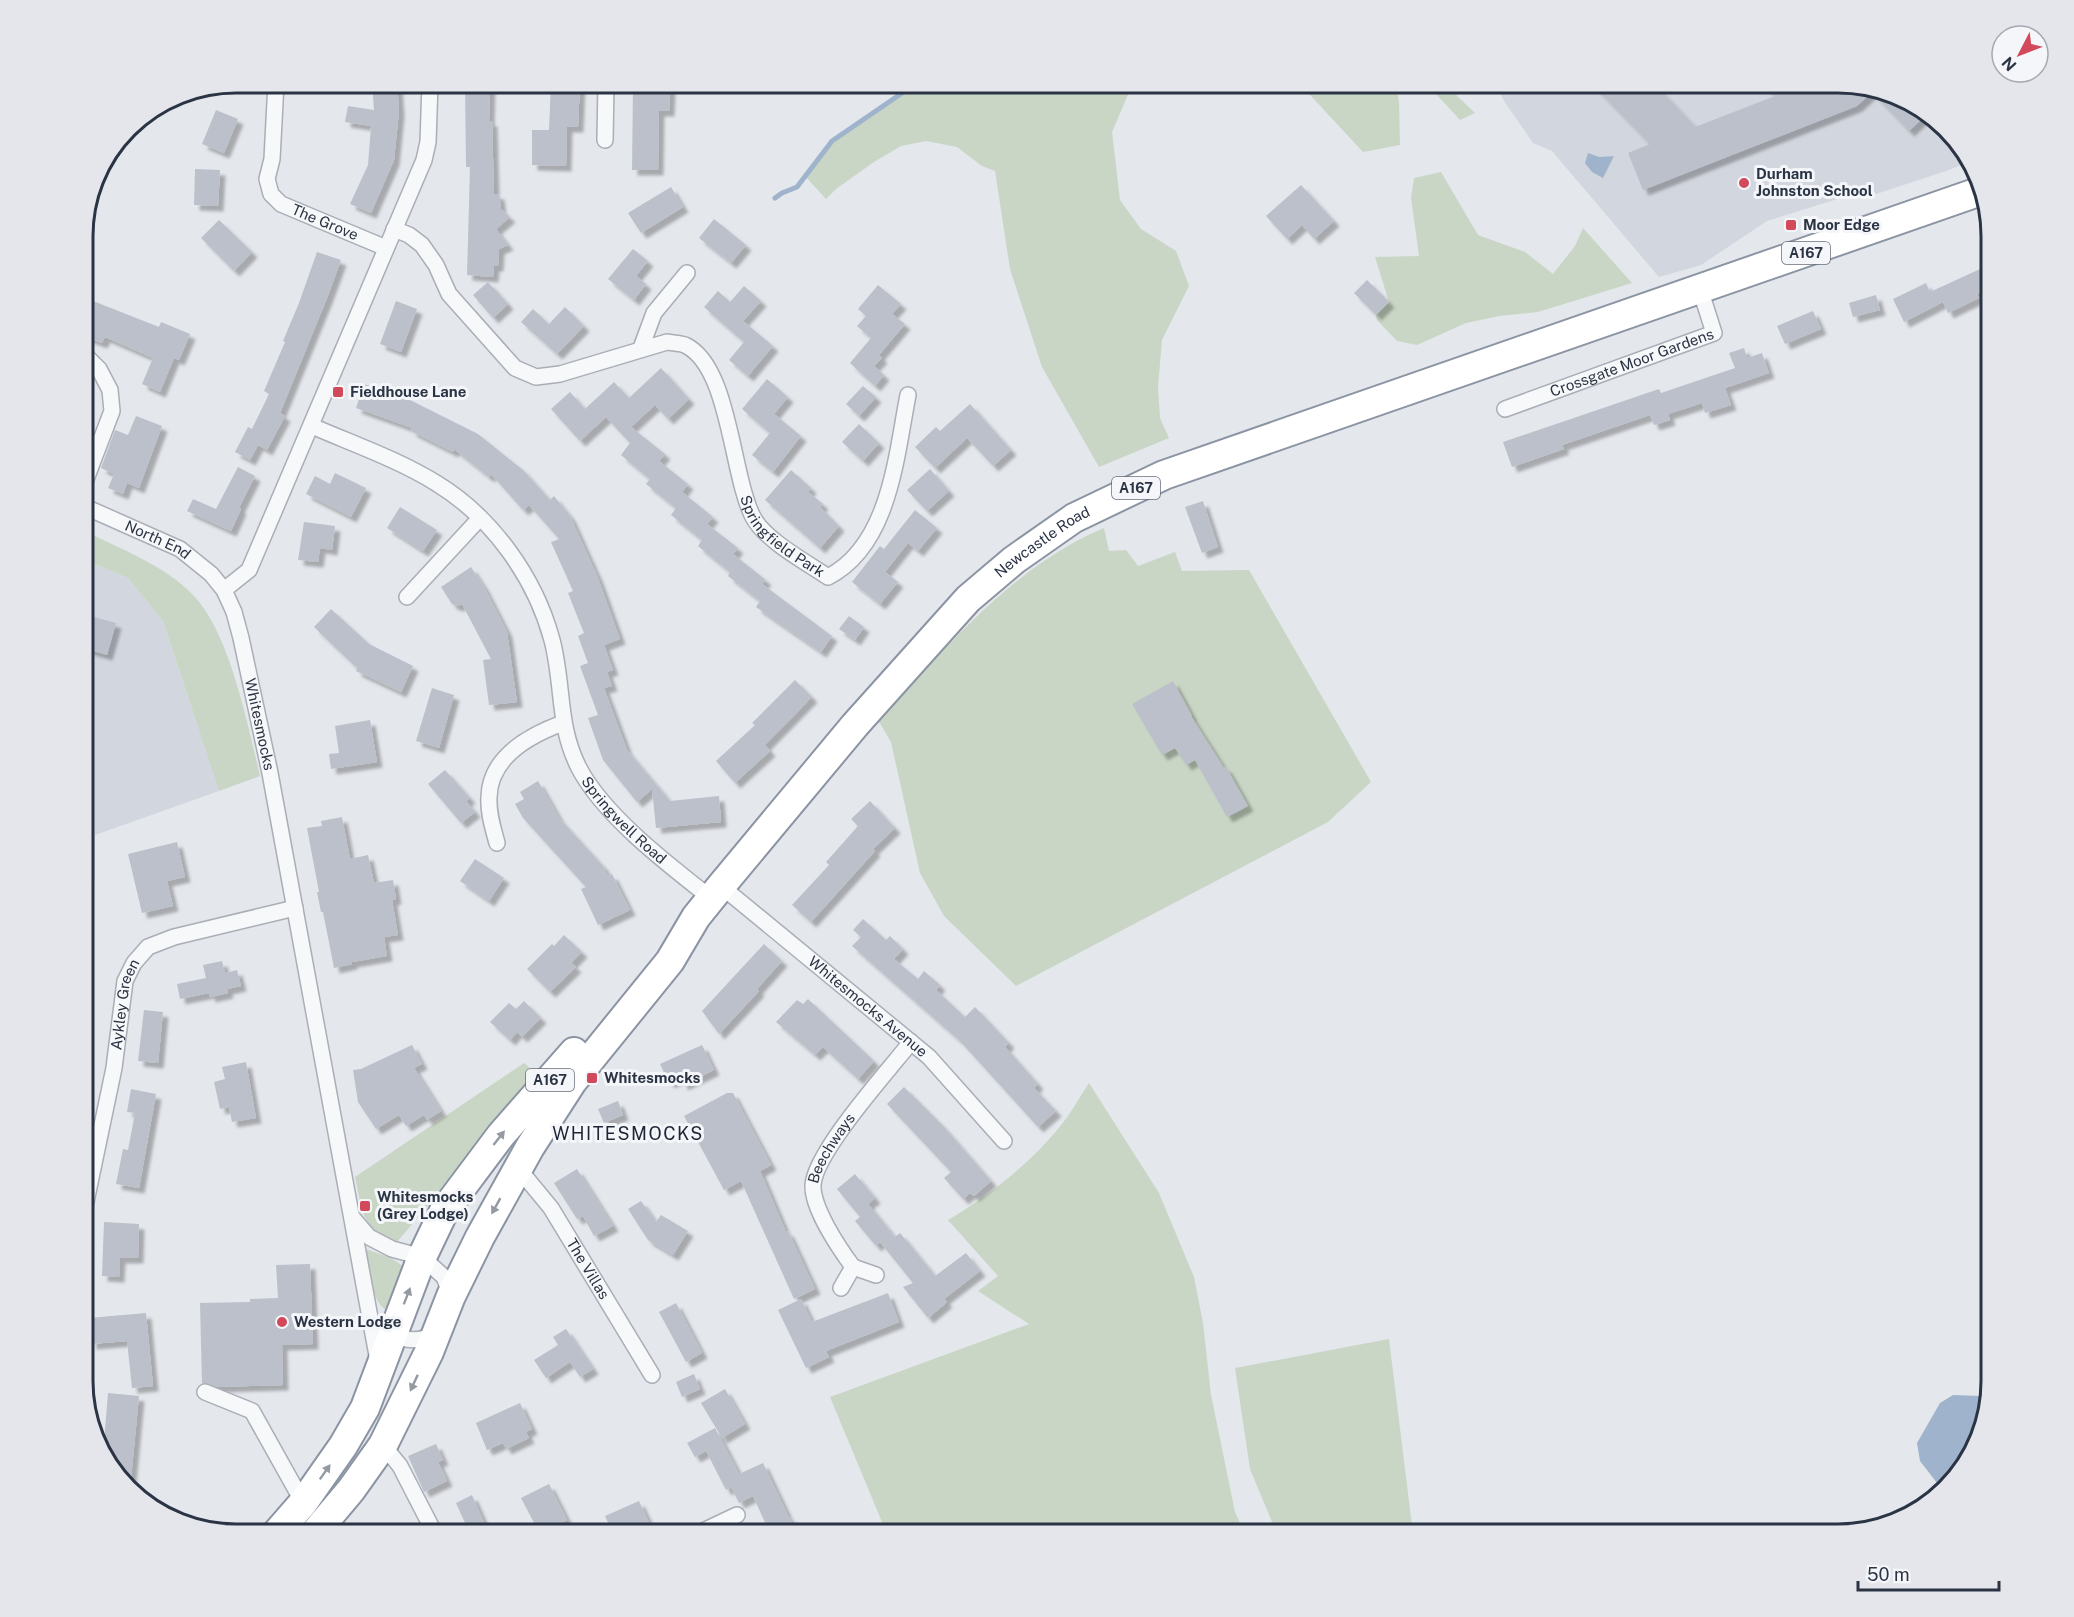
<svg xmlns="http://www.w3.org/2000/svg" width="2074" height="1617" font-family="'Public Sans',sans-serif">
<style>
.built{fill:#d2d6de}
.green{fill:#c9d6c5}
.water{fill:#9fb4cc}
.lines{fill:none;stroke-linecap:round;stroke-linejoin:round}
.stream{stroke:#9fb4cc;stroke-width:5}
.building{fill:#bbc0ca;filter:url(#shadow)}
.street-casing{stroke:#a9aeb7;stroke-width:18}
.highway-casing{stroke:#8b94a3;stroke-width:32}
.street{stroke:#f7f8fa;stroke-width:15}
.highway{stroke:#fff;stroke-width:28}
.oneway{fill:#959aa2}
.poi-dot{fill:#d1495b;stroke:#f4f6f9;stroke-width:2}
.labels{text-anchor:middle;stroke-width:6;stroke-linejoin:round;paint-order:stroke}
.shield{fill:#f4f6f9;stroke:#676e7b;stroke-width:1.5}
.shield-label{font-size:14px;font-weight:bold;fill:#2b3445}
.poi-label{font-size:15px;font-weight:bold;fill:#2b3445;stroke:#f4f6f9;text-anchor:start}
.street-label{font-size:15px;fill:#2b3445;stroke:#f4f6f9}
.quarter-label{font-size:18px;letter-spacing:1.5px;fill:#1d2536;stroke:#f4f6f9}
.rim{fill:none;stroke:#2b3445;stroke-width:3}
</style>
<defs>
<filter id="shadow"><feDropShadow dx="5.5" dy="5.5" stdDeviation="1.5" flood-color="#0004"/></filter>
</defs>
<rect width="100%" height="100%" fill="#e4e7ec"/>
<path class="built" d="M1496 83H1838L1888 91 1932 114 1970 161 1949 170 1864 198 1844 197 1767 221 1701 265 1659 277 1552 151 1533 143 1504 101Z
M83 559 128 578 163 621 219 791 95 835V878L83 939Z"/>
<path class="green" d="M927 83H1133L1112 132 1120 200 1141 229 1176 251 1189 286 1162 340 1158 387 1160 418 1169 438 1099 467 1042 367 1010 269 995 171 982 166 957 147 926 141 901 146 874 162 836 189 826 199 805 176 832 141 905 91 926 85Z
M1299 83H1396L1399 102 1400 145 1363 152Z
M1426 83H1451L1457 96 1475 113 1460 120Z
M1441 172 1478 235 1525 252 1553 274 1575 246 1583 228 1632 283 1538 312 1499 316 1466 323 1417 345 1397 341 1377 320 1376 315 1389 302 1375 257 1419 256 1411 198 1414 178Z
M1104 528 1109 551 1126 550 1138 566 1175 552 1182 571 1249 570 1371 782 1328 822 1016 986 944 916 920 873 891 742 878 720C946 649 1011 567 1104 528Z
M83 530C120 549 165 565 194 596 230 634 248 726 260 776L219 791 163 621 128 578 83 559Z
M524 1063 538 1075 397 1242 392 1243C360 1222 363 1213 355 1177Z
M1089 1083 1159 1193 1194 1277 1203 1323 1211 1395 1235 1512 1245 1534H887L830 1397 1029 1324 978 1291 998 1276 948 1220C989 1196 1027 1166 1058 1129 1070 1115 1079 1098 1089 1083Z
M366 1249C378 1254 400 1258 405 1271L390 1312C371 1306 368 1266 366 1249Z
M1389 1339 1413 1534H1277L1250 1469 1235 1368Z"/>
<path class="water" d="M1588 153 1599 157 1614 156 1603 178 1592 172 1585 163Z
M1953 1395 1980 1396 1988 1401 1983 1431 1960 1475 1950 1483H1937L1920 1461 1917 1443 1940 1403Z"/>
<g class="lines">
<path class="stream" d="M775 198 782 193 797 187 832 141 905 91 929 83"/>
</g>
<path class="building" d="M372 82H397L399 111 394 160 371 213 350 204 368 165 371 126 345 122 348 106 374 110Z
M465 82H490L489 121H492L494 194H499L501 209 510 217 496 229 508 245 499 249 498 266H494L493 277 467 275 470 167H466Z
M551 82H580L578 127H567L566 166 532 165V130H549Z
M1590 82H1652L1695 127 1775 96 1761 82H1838L1888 91 1928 113 1909 131 1872 92 1857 106 1643 190 1628 153 1650 144Z
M633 86 670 87 669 111H659L658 170H632Z
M216 110 238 119 224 153 202 144Z
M195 169 220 170 218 206 194 205Z
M1301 185 1334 221 1314 239 1302 225 1287 239 1266 216Z
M671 187 683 207 641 233 628 213Z
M714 219 746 245 731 263 699 238Z
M219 220 252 252 234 271 201 238Z
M633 249 648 261 636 276 646 284 634 300 608 279Z
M317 252 341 260 327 298 280 413 285 416 267 450 258 445 250 460 235 452 248 427 252 429 269 394 264 391 285 342 283 341 299 303Z
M1991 264V286L1977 294 1979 298 1948 313 1943 302 1904 322 1893 299 1926 283 1930 292Z
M1367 280 1389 302 1376 315 1354 293Z
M488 282 508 304 493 318 473 295Z
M878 285 901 304 892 314 905 324 879 355 882 358 874 366 884 375 875 386 850 363 871 338 857 326 866 316 858 309Z
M744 286 761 301 743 321 773 346 748 376 729 360 744 342 704 307 718 291 730 302Z
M1876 295 1880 310 1853 317 1849 303Z
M83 297 159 327 161 322 190 334 179 360 174 358 160 392 142 384 153 358 105 337 102 343 83 336Z
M396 301 417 309 401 352 380 344Z
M565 307 584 326 557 354 521 322 533 309 549 324Z
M1813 311 1821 329 1785 344 1777 326Z
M1744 348 1747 358 1762 353 1769 373 1725 388 1731 405 1705 413 1702 403 1668 414 1670 420 1654 425 1650 415 1562 445 1564 449 1512 467 1503 442 1659 389 1661 393 1735 368 1729 353Z
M661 368 689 399 668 419 655 405 631 427 665 454 659 461 688 484 682 492 713 517 707 524 738 548 733 554 766 580 762 584 832 636 821 652 756 607 760 601 728 576 730 572 698 546 702 540 671 515 676 508 646 484 650 479 621 455 630 443 606 417 580 441 551 409 570 392 585 409 614 382 629 398Z
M767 379 788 397 774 414 801 436 773 472 752 455 770 433 742 409Z
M364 384 406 398 478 434 523 470 550 500 554 496 570 516 598 578 620 639 604 645 613 670 607 672 612 686 604 688 627 750 670 801 719 796 721 822 656 828 652 789 637 802 603 760 588 718 598 715 580 666 588 663 578 636 584 633 568 593 573 591 551 542 559 539 529 505 523 510 491 474 489 477 454 449 453 452 411 431 412 428 356 408Z
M863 386 876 397 859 416 846 404Z
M970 404 1011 450 993 466 967 438 935 468 915 447 936 427 940 431Z
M136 416 162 426 139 488 127 483 123 494 108 488 114 474 101 468 115 430 128 435Z
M859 424 879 443 863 461 842 442Z
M83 438 90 441 83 460Z
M238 467 255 476 239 508 241 509 231 531 187 511 193 499 216 509Z
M930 469 949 491 927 511 907 490Z
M791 470 811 488 808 492 823 504 820 507 839 526 820 548 765 500Z
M335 473 366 488 351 517 306 494 315 476 330 484Z
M1203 501 1218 547 1202 553 1185 507Z
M400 507 437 530 423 551 387 528Z
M915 510 937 528 918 551 908 543 885 572 898 582 880 604 852 582 880 546 884 549Z
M304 522 335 526 332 550 320 548 318 562 298 560Z
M471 567 484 587 507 632 517 702 489 705 483 660 491 659 462 604 458 606 452 604 441 587Z
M331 609 369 644 413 666 401 692 356 671 357 668 314 627Z
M83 614 116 623 107 655 83 648Z
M849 616 864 627 855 640 839 629Z
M795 680 812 697 765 745 770 751 735 783 716 761 755 725 752 723Z
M1173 681 1192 716H1191L1224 768 1226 767 1248 806 1227 817 1195 760 1186 765 1175 748 1162 755 1132 704Z
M432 688 454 695 439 748 416 741Z
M370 720 377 762 331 769 329 754 339 753 335 726Z
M445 770 470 798 466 801 475 812 461 823 428 784Z
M538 781 559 818 603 866 608 876 612 874 630 910 598 925 581 889 586 887 523 818 515 804 524 799 520 792Z
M870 801 895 828 873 849 875 851 811 922 792 905 829 865 826 862 858 826 851 819Z
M342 817 350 859 368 855 374 883 393 880 396 899 392 900 398 935 384 937 387 956 352 962V964L334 968 323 912H321L317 892H319L307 828 322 826 321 821Z
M177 842 185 877 167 881 173 906 142 913 128 854Z
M475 859 504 878 489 901 460 881Z
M863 919 886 940 890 936 903 949 894 959 918 979 924 971 940 985 936 990 965 1017 975 1007 1009 1043 1005 1047 1038 1084 1034 1088 1056 1111 1038 1127 960 1041 852 946 861 937 853 930Z
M564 935 582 952 571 963 576 967 550 992 527 969 552 944 554 946Z
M764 944 782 961 757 989 759 991 719 1034 702 1011Z
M222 961 225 973 237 970 241 986 227 989 228 993 210 997 209 993 180 999 177 984 206 978 203 965Z
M808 999 874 1061 858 1079 823 1047 815 1055 776 1022 797 1000 803 1004Z
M524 1001 541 1018 522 1037 517 1032 510 1040 490 1022 509 1003 516 1009Z
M144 1010 163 1012 158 1063 138 1061Z
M412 1045 422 1064 414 1068 441 1111 427 1120 424 1115 406 1126 399 1115 376 1129 358 1102 353 1070 361 1069Z
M702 1045 714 1070 683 1085 680 1078 669 1083 660 1064Z
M246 1062 256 1118 232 1122 229 1107 220 1109 214 1082 225 1079 222 1067Z
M904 1087 944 1127 991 1181 974 1196 970 1193 963 1199 944 1178 951 1172 887 1104Z
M131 1089 156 1094 139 1188 116 1184 123 1149 128 1150 135 1113 127 1112Z
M727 1093H733L771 1165 760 1171 786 1232 788 1231 815 1289 794 1299 741 1181 724 1190 684 1116Z
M618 1101 623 1115 604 1123 598 1109Z
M577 1169 613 1226 594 1236 583 1216 577 1219 554 1183Z
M855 1174 875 1198 868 1204 895 1237 900 1233 935 1276 966 1253 980 1271 944 1299 947 1302 928 1318 903 1287 913 1283 880 1242 876 1246 855 1221 860 1217 837 1189Z
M641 1201 656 1222 661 1215 688 1231 673 1255 648 1240 628 1209Z
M104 1222 139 1224 138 1258H120L119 1277 102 1276Z
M310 1264 313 1344 282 1345 283 1385 219 1387 202 1383 200 1303 250 1302V1299L278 1298 276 1265Z
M888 1293 899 1322 826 1351 829 1357 806 1368 778 1310 801 1299 812 1322Z
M676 1303 702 1353 686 1362 659 1312Z
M146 1313 153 1386 132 1388 127 1341 91 1344 89 1318Z
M566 1329 593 1369 580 1377 570 1362 546 1378 534 1360 558 1345 553 1337Z
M694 1374 700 1389 682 1397 676 1382Z
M725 1389 745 1424 722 1438 701 1403Z
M108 1393 139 1396 130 1488 103 1454Z
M520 1403 532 1429 526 1432 529 1438 506 1449 503 1443 487 1450 476 1423Z
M715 1428 739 1474 763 1463 789 1518 791 1517 801 1534H759L768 1529 753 1496 739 1503 731 1487 726 1490 706 1451 695 1457 687 1443Z
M436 1444 443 1460 438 1462 447 1481 424 1492 408 1456Z
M549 1484 567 1520 540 1534 521 1498Z
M472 1495 489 1534H470L456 1503Z
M639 1501 652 1529 640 1534H625L623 1529 613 1534 605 1516Z"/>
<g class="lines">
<g class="street-casing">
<g id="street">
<path id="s1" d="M276 83 272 159 267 179 271 194 281 204 386 248"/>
<path d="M605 140 606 83"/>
<path id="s2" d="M394 229 409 235 422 245 436 265 449 294 515 368 536 377 560 374 667 342C672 343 680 343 685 345 730 366 731 474 753 517 765 540 806 562 828 577 890 545 896 456 908 395"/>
<path d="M641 348 654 313 687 273"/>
<path id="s3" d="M1505 409 1714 333 1700 289"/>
<path id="s4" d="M312 426C353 444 397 459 436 483 492 517 535 577 552 640 564 686 557 725 579 768 604 816 670 866 712 899"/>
<path d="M83 487 112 411 110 390 99 369 83 353"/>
<path id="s5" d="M83 506 180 549 211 574 224 590 234 612 241 638 270 773 378 1361"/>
<path d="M224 590 249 570 424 160 428 142 430 83"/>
<path d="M407 597 480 518"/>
<path d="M497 843C493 828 488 813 489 797 490 756 530 735 563 723"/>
<path id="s6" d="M721 886 929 1057 1004 1141"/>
<path id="s7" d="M518 1168 551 1208 652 1375"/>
<path id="s8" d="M83 1216 114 1068 125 981 134 963 148 947 174 937 295 908"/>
<path d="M352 1217 369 1237 392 1249 422 1257 444 1277 451 1296"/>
<path d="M853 1267 876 1275"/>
<path id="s9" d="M841 1288 853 1267C839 1248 812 1208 813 1185 815 1152 888 1071 911 1042"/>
<path d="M387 1332C404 1341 421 1344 437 1331"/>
<path d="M205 1392 252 1411 305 1506"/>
<path d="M383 1445 400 1466 435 1534"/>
<path d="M697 1534 737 1515"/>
</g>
</g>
<g class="highway-casing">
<g id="highway">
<path d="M276 1534 303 1503 343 1446 365 1408 422 1257 444 1211 501 1135 574 1052"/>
<path id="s10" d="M314 1534 351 1490 383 1445 429 1352 451 1296 480 1237 530 1147 572 1082 670 961 696 917 721 886 855 725 968 599 1014 560 1074 518 1164 475 1981 191"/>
</g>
</g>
<use href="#street" class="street"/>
<use href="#highway" class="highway"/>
</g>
<defs><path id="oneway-solid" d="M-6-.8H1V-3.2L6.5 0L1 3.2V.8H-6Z" transform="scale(1.5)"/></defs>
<g class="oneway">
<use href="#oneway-solid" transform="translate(499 1138) rotate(-52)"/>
<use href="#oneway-solid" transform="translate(496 1206) rotate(119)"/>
<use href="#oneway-solid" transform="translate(407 1296) rotate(-69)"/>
<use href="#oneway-solid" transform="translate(414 1383) rotate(115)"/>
<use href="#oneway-solid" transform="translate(325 1472) rotate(-55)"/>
</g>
<g class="poi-dot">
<circle cx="1744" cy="183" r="6"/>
<rect x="1785" y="219" width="12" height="12" rx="3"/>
<rect x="332" y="386" width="12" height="12" rx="3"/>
<rect x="586" y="1072" width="12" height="12" rx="3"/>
<rect x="359" y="1200" width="12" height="12" rx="3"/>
<circle cx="282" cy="1322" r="6"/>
</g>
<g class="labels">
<g class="shield">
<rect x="1782" y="242" width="48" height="22" rx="4.5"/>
<rect x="1112" y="477" width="48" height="22" rx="4.5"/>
<rect x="526" y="1069" width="48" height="22" rx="4.5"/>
</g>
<g class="shield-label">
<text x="1806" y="258">A167</text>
<text x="1136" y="493">A167</text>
<text x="550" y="1085">A167</text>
</g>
<g class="poi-label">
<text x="1756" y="179">Durham<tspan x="1756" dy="17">Johnston School</tspan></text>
<text x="1803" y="230">Moor Edge</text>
<text x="350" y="397">Fieldhouse Lane</text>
<text x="604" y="1083">Whitesmocks</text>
<text x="377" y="1202">Whitesmocks<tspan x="377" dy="17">(Grey Lodge)</tspan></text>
<text x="294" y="1327">Western Lodge</text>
</g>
<g class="street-label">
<text dy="5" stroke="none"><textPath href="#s1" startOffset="174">The Grove</textPath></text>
<text dy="5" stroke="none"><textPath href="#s3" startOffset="135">Crossgate Moor Gardens</textPath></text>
<text dy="5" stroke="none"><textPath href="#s2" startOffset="588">Springfield Park</textPath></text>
<text dy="5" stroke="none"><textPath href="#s5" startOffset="82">North End</textPath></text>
<text dy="5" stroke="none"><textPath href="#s10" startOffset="1242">Newcastle Road</textPath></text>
<text dy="5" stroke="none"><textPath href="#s5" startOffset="306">Whitesmocks</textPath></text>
<text dy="5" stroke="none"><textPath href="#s4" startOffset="537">Springwell Road</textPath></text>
<text dy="5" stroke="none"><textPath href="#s8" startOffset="216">Aykley Green</textPath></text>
<text dy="5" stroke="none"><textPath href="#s6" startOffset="190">Whitesmocks Avenue</textPath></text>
<text dy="5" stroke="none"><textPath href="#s9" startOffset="158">Beechways</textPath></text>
<text dy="5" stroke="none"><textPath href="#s7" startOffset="123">The Villas</textPath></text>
</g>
<g class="quarter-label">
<text x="628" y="1140">WHITESMOCKS</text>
</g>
</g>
<path d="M0 0H2074V1617H0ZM236 93H1838A143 143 0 0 1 1981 236V1381A143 143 0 0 1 1838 1524H236A143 143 0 0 1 93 1381V236A143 143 0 0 1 236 93Z" fill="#e4e6eb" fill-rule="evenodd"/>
<path class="rim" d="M236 93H1838A143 143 0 0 1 1981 236V1381A143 143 0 0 1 1838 1524H236A143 143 0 0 1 93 1381V236A143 143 0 0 1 236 93Z"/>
<g transform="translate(2020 54) rotate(228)"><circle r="28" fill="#f4f6f9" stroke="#a4a8b1" stroke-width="1.5"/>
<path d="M0-4.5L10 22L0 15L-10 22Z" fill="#d1495b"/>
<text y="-9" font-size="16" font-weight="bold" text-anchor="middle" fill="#2b3445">N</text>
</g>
<path d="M1858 1581v9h141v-9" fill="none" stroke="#2b3445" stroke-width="3"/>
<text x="1867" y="1581" font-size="18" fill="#2b3445" stroke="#f4f6f9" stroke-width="4.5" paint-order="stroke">50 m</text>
</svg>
